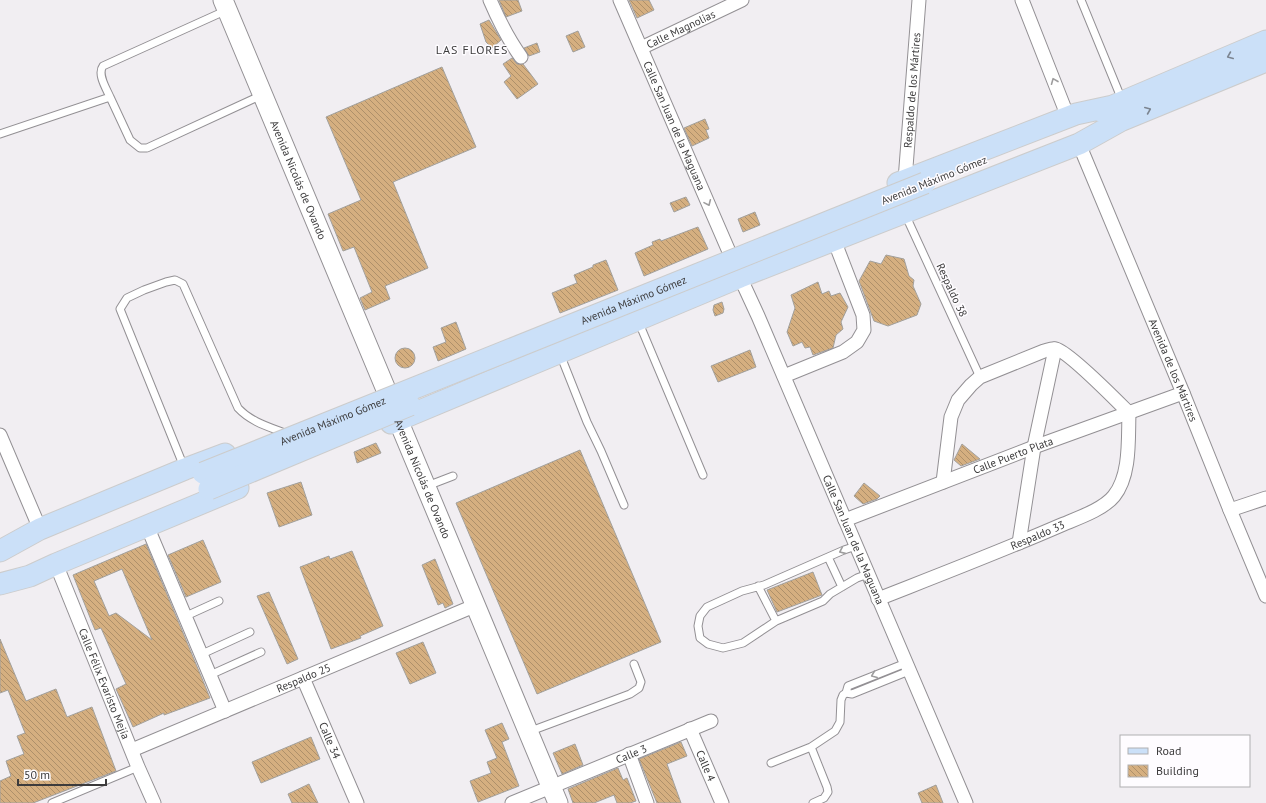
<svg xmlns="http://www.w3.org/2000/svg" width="1266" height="803" font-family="'PT Sans',sans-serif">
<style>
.building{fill:url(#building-back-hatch);stroke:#a2a09c;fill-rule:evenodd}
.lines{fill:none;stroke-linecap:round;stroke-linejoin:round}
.lane-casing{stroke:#939094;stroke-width:9}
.street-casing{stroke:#939094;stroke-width:15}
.secondary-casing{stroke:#939094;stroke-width:21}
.primary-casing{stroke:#ccc;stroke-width:23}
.lane{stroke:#fff;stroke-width:7}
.street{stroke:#fff;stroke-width:13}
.secondary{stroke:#fff;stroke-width:19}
.primary{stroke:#cbe0f8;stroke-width:21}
.primary-bridge-casing{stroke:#ccc;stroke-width:23;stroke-linecap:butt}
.primary-bridge{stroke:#cbe0f8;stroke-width:21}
.oneway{stroke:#7c8591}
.oneway2{stroke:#9e9d9e}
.labels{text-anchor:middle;stroke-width:3;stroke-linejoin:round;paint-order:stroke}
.street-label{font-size:11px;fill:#3c3b3c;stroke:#fefcff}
.neighbourhood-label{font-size:12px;letter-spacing:1px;fill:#3c3b3c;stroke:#fefcff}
</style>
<defs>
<pattern id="building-back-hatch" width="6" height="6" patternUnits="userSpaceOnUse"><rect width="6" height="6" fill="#d5af80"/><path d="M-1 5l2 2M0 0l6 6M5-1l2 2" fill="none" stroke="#ae906a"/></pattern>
</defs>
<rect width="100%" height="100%" fill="#f1eef2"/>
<path class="building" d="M499 0H518L522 11 506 17Z
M629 0H649L654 10 637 18Z
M489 20 501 40 492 48 486 42 480 24Z
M578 31 585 47 573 52 566 36Z
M537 43 540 52 529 56 524 48Z
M512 58 517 64H523L538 84 517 99 504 82 511 76 503 64Z
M442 67 476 147 393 182 428 268 385 286 390 299 365 310 360 298 372 292 354 247 343 251 328 214 361 200 326 117Z
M705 119 709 129 706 130 709 138 692 146 684 128Z
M686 197 690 205 674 212 670 203Z
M755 212 760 225 743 232 738 219Z
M698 227 708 249 644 276 635 253 653 245 652 242 660 239 661 241Z
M886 255 904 259 909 276 914 280 913 286 921 304 917 315 888 326 874 321 859 281 870 261 881 264Z
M606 260 618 290 560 313 552 293 577 283 574 275 593 267V265Z
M818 282 822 294 829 291 831 296 840 293 848 307 841 322 843 329 836 335 833 348 813 355 810 347 805 348 802 342 793 346 787 332 795 308 791 295Z
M722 302 724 309 723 313 715 316 713 310 714 305Z
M456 322 466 349 438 361 433 347 446 342 441 328Z
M395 358a10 10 0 1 1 20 0a10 10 0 1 1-20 0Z
M750 350 756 367 718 382 711 366Z
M376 443 381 453 357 463 354 452Z
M962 444 980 459 961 466 954 460Z
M580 450 661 642 537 694 456 503Z
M301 482 312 515 279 527 267 493Z
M864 483 880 496 877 499 863 504 854 496Z
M203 540 221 582 186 597 168 555Z
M146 544 201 676 210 698 164 715V713L133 727 116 689 126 684 101 628 95 630 73 575ZM122 569 152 640 116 613 109 616 94 581Z
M352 551 383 626 360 636 361 638 331 649 300 567 329 556 330 559Z
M435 559 453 604 445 608 443 603 438 605 422 565Z
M813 572 822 595 777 612 767 590Z
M269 592 298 659 287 664 257 596Z
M0 639 26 701 56 689 67 717 92 707 116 771 33 803H0V781L11 776 6 761 24 754 17 736 25 733 8 690 0 693Z
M423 642 436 673 410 684 396 653Z
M502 723 509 739 502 742 519 786 478 802 470 781 491 773 487 762 497 758 485 730Z
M311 737 320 759 261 783 252 762Z
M681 742 687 756 667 764 681 803H657L639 759Z
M575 744 583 765 562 774 553 753Z
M618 768 623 780 627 778 636 801 630 803H617L614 795 594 803H573L568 789Z
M309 784 318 803H292L288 794Z
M936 785 943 803H922L918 793Z"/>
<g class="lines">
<g class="lane-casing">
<path id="lane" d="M1081 0 1122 100
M110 97 130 140 140 148H147L262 95
M0 134 110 97C106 88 97 74 103 66L227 10
M905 214 980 377
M642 330 703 475
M560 354 587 422 601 451 624 505
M184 467 120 309 127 298 144 290 166 282 175 280 183 284 238 408C250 421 266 426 282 432
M427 486 453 476
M856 546 844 550 764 585 742 591 707 607 700 616 698 626 700 638 708 644 723 648 743 643 776 621 823 601 830 594 857 578 868 574
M828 557 842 587
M758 586 776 621
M186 616 219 601
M202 654 250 632
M210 675 261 652
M846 693 852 694 909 671
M528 732 630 694 639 688 641 682 634 664
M771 763 811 747
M52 803 138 767
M813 803 824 798 828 792 827 787 811 747 835 731 840 722 841 700 843 695 846 693 848 686 906 663"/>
</g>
<g class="street-casing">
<g id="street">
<path d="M490 0C499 21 508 39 521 57"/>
<path id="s1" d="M620 0 740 277 758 316 966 803"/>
<path d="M1022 0 1068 117"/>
<path id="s2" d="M641 48 742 0"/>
<path id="s3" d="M1079 144 1183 393 1230 510 1266 596"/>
<path id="s4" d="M905 180 919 0"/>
<path d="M784 376 843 352 857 342 864 330 863 315 834 240"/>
<path d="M0 435 40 529"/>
<path d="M1230 510 1266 498"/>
<path id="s5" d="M845 520 1034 447 1183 393"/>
<path d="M147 526 225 711"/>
<path d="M1019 543 1034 447 1055 349"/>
<path id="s6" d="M56 564 138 767 154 803"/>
<path id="s7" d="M878 599C939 575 999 552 1059 526 1075 519 1103 510 1114 496 1131 475 1128 438 1129 413 1117 401 1069 352 1056 349 1052 348 1048 350 1044 351L980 377 971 385 958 400 951 417 943 482"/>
<path id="s8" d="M303 678 357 803"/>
<path id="s9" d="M690 729 722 803"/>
<path id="s10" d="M132 750 474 606"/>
<path d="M629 754 647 803"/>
<path id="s11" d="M512 803 711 721"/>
</g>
</g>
<g class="secondary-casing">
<g id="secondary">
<path id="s12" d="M223 0 387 392 398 420 558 803"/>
</g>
</g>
<g class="primary-casing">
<path id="primary" d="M1101 111 1266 41
M1110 125 1266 61
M898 183 1076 114 1113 106
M391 423 740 277 1079 144 1122 120
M0 551 40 529 185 469 225 454
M0 584 30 576 56 564 238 488"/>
</g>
<use href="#lane" class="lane"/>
<use href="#street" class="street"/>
<use href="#secondary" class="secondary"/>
<use href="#primary" class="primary"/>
<g class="primary-bridge-casing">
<g id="primary-bridge">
<path id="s13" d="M203 473 925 183"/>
<path d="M209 489 410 405"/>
</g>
</g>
<use href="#primary-bridge" class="primary-bridge"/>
</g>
<defs><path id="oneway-chevron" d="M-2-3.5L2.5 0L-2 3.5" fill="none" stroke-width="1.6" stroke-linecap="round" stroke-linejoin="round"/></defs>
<g class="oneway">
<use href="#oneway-chevron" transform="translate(1230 56) rotate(157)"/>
<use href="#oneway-chevron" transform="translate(1148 110) rotate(-23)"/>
</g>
<g class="oneway2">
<use href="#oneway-chevron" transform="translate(1054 81) rotate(-112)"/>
<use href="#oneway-chevron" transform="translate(708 203) rotate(66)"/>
<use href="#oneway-chevron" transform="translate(842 551) rotate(156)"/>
<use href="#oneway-chevron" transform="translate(874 675) rotate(158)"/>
</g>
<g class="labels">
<g class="street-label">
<text dy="4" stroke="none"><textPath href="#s2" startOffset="44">Calle Magnolias</textPath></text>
<text dy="4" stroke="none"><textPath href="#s4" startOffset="90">Respaldo de los Mártires</textPath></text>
<text dy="4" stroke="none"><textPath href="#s1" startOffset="137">Calle San Juan de la Maguana</textPath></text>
<text dy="4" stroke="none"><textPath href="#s12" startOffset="195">Avenida Nicolás de Ovando</textPath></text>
<text transform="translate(934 180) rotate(-22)" y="4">Avenida Máximo Gómez</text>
<text transform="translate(952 290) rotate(65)" y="4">Respaldo 38</text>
<text dy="4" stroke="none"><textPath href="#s13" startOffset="464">Avenida Máximo Gómez</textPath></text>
<text dy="4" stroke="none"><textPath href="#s3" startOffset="245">Avenida de los Mártires</textPath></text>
<text dy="4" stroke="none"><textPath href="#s13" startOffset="140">Avenida Máximo Gómez</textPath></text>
<text dy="4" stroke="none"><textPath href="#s5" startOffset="180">Calle Puerto Plata</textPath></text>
<text dy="4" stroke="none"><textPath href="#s12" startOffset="519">Avenida Nicolás de Ovando</textPath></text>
<text dy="4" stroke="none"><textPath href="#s7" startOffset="172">Respaldo 33</textPath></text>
<text dy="4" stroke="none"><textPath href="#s1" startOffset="588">Calle San Juan de la Maguana</textPath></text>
<text dy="4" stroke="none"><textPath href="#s10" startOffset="186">Respaldo 25</textPath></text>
<text dy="4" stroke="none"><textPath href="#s6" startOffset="129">Calle Félix Evaristo Mejía</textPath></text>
<text dy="4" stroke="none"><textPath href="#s8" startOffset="68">Calle 34</textPath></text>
<text dy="4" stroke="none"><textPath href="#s11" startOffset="129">Calle 3</textPath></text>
<text dy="4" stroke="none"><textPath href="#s9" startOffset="40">Calle 4</textPath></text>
</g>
<g class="neighbourhood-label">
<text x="472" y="54">LAS FLORES</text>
</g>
</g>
<rect x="1120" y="735" width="130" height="52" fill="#fefcff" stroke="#b0afb1"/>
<rect x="1128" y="748" width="20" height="6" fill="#cbe0f8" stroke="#b0afb1"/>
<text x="1156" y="755" font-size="12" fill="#3c3b3c">Road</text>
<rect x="1128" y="765" width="20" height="12" fill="url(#building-back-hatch)" stroke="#b0afb1"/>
<text x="1156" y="775" font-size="12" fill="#3c3b3c">Building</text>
<path d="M18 779v6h88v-6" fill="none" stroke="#3c3b3c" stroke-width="2"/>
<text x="24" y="779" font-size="12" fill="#3c3b3c" stroke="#fefcff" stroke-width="3" paint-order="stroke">50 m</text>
</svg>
